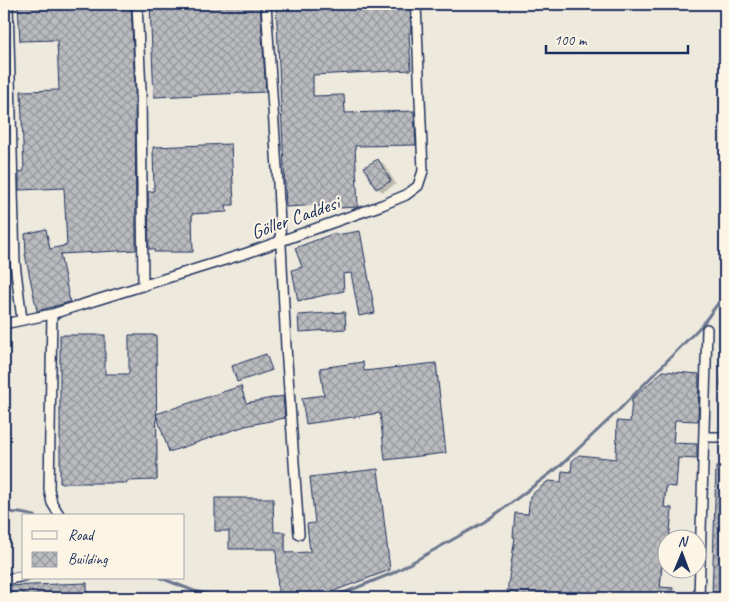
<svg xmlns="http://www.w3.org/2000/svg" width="729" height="602" font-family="Caveat,sans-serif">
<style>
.shadow{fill:#0003}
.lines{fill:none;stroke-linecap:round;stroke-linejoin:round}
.stream{stroke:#6c778f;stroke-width:3}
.building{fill:url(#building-cross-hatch);stroke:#1b2f5e}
.street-casing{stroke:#1b2f5e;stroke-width:12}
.street{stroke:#fcf5e5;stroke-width:9}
.labels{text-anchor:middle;stroke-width:4;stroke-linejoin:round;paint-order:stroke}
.street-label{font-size:20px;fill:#1b2f5e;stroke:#fcf5e5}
</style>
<defs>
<pattern id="building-cross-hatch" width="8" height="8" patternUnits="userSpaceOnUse" patternTransform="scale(1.25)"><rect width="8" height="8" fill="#babbbe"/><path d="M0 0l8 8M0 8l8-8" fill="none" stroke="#96989e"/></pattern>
</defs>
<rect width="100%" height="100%" fill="#eee9dd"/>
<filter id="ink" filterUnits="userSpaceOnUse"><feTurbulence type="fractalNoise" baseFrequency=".02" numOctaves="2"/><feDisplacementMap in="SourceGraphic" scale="10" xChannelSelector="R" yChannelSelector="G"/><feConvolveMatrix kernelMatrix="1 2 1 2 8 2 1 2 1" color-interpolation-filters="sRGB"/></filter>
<g filter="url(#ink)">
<path class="shadow" d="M20 4H132L135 92 137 250 60 254 70 302 39 311 46 231 50 250 68 246 65 188 21 189 25 173 60 91 58 40H21Z
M151 4H261L266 92 155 96Z
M277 4H410L412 33H409L411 70 313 75 314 97 344 96 346 114 415 113 416 145 355 146 358 207 321 209 320 205 287 206Z
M231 145 235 205H227V212L193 214V251L156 252 155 249H150L155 193Z
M378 160 384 164 396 184 383 192 377 188Z
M4 174H7L9 266H4Z
M360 232 375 313 361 315 352 273 343 274 344 291 300 300 304 268 336 235Z
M345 314 347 329 301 332Z
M105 336V375H131L157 337V415L241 388 247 404 284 398 285 418 246 426 171 451 157 415 158 480H128V483H62Z
M725 350V387L719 386Z
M266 356 272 371 238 381Z
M362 363 365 372 437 365 446 453 388 460 381 413 308 423 325 396Z
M663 372 700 375 699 421 675 420 674 445 698 446V458L679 457 676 486H667L665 509 673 510 670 540H666V550H664L661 589 673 590 672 598H519V593L509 592 516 537 529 516 572 474 617 460 631 423Z
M717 469H725V598H713Z
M378 470 390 570 317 597 316 594 278 549H231L273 499 274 534H286V554L311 553 316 524Z
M87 584 88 598H4V587Z"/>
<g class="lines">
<path class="stream" d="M4 512 20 513 35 516
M161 578 194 591 225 598
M326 598 346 592 393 573 484 522 503 509 560 466 618 411 702 325 725 294"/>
</g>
<path class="building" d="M18 4H131L135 91 136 250 60 254 70 302 37 311 25 254H26L25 234 46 229 50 249 67 245 64 188 19 190V172L24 171 21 91 59 90 57 40 20 41Z
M150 4H260L266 92 154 97Z
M276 4H309V5L410 4 411 33H409L411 70 313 75V96L344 95 345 113 414 111 416 145 355 146 358 207 319 209V205L286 207Z
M231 144 234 205H226L227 212 192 214 193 252H154V249H149L148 192 154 191 153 147Z
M378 159 391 181 376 189 364 167Z
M4 173H6L8 237 4 238Z
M360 231 375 313 359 316 351 273 343 274 344 291 298 301 292 270 302 267 295 248 335 233 336 235Z
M345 312 346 329 299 332 298 315Z
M60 335H105V374H129V335H156L157 480 127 481V483H60Z
M266 354 272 370 237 382 232 366Z
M363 362 364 371 436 363 446 453 385 460 380 413 306 424 302 398 324 395 320 368Z
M663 371 699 374 698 421 675 420 673 443 697 444V459L678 458 676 487 666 486 664 507 672 508 669 540H666V550H663L660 587 673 588 672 598H518V593L507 592 515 537H513L515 513 528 514 530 496 548 481 561 482 562 471 571 472 572 461 579 455 616 459 617 421 630 422 632 399Z
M241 386 246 403 283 396 285 418 245 426 169 452 156 414Z
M716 467 725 468V598H712Z
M378 469 390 570 315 598V594L278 595 276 549H229V531H215V498H273L274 532H285V553L310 552 307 524 315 523 310 477Z
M87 583V598H4V586Z"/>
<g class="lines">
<g class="street-casing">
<path id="street" d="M8 4 15 263 22 320
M137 4 141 91 143 286
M266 4 278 184 286 347 299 534
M52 314 49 489 52 503 60 516
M4 324 52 314 247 253 382 205 406 195 418 186 423 171 416 4
M704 437H725
M4 580 24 576
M699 598 707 329"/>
</g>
<use href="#street" class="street"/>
</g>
</g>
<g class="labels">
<g class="street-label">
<text transform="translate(295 217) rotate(-20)" y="7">Göller Caddesi</text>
</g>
</g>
<rect width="729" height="602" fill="none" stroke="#fcf5e5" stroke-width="20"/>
<rect x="10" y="10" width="709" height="582" fill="none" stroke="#1b2f5e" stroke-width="2" filter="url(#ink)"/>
<rect x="22" y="514" width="162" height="65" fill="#fcf5e5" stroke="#a2a6af"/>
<rect x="32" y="531" width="25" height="8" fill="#fcf5e5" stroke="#a2a6af"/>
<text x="68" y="540" font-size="15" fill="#1b2f5e">Road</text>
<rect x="32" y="552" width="25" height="15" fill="url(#building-cross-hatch)" stroke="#a2a6af"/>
<text x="68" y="564" font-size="15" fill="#1b2f5e">Building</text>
<g transform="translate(682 554) rotate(1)"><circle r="24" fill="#fcf5e5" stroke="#a2a6af"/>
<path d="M0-4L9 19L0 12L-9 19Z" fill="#1b2f5e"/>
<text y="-8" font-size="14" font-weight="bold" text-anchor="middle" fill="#1b2f5e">N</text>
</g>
<path d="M546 45v8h142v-8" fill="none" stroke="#1b2f5e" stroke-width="2.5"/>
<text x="554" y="45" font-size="15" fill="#1b2f5e" stroke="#fcf5e5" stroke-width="4" paint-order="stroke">100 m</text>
</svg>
